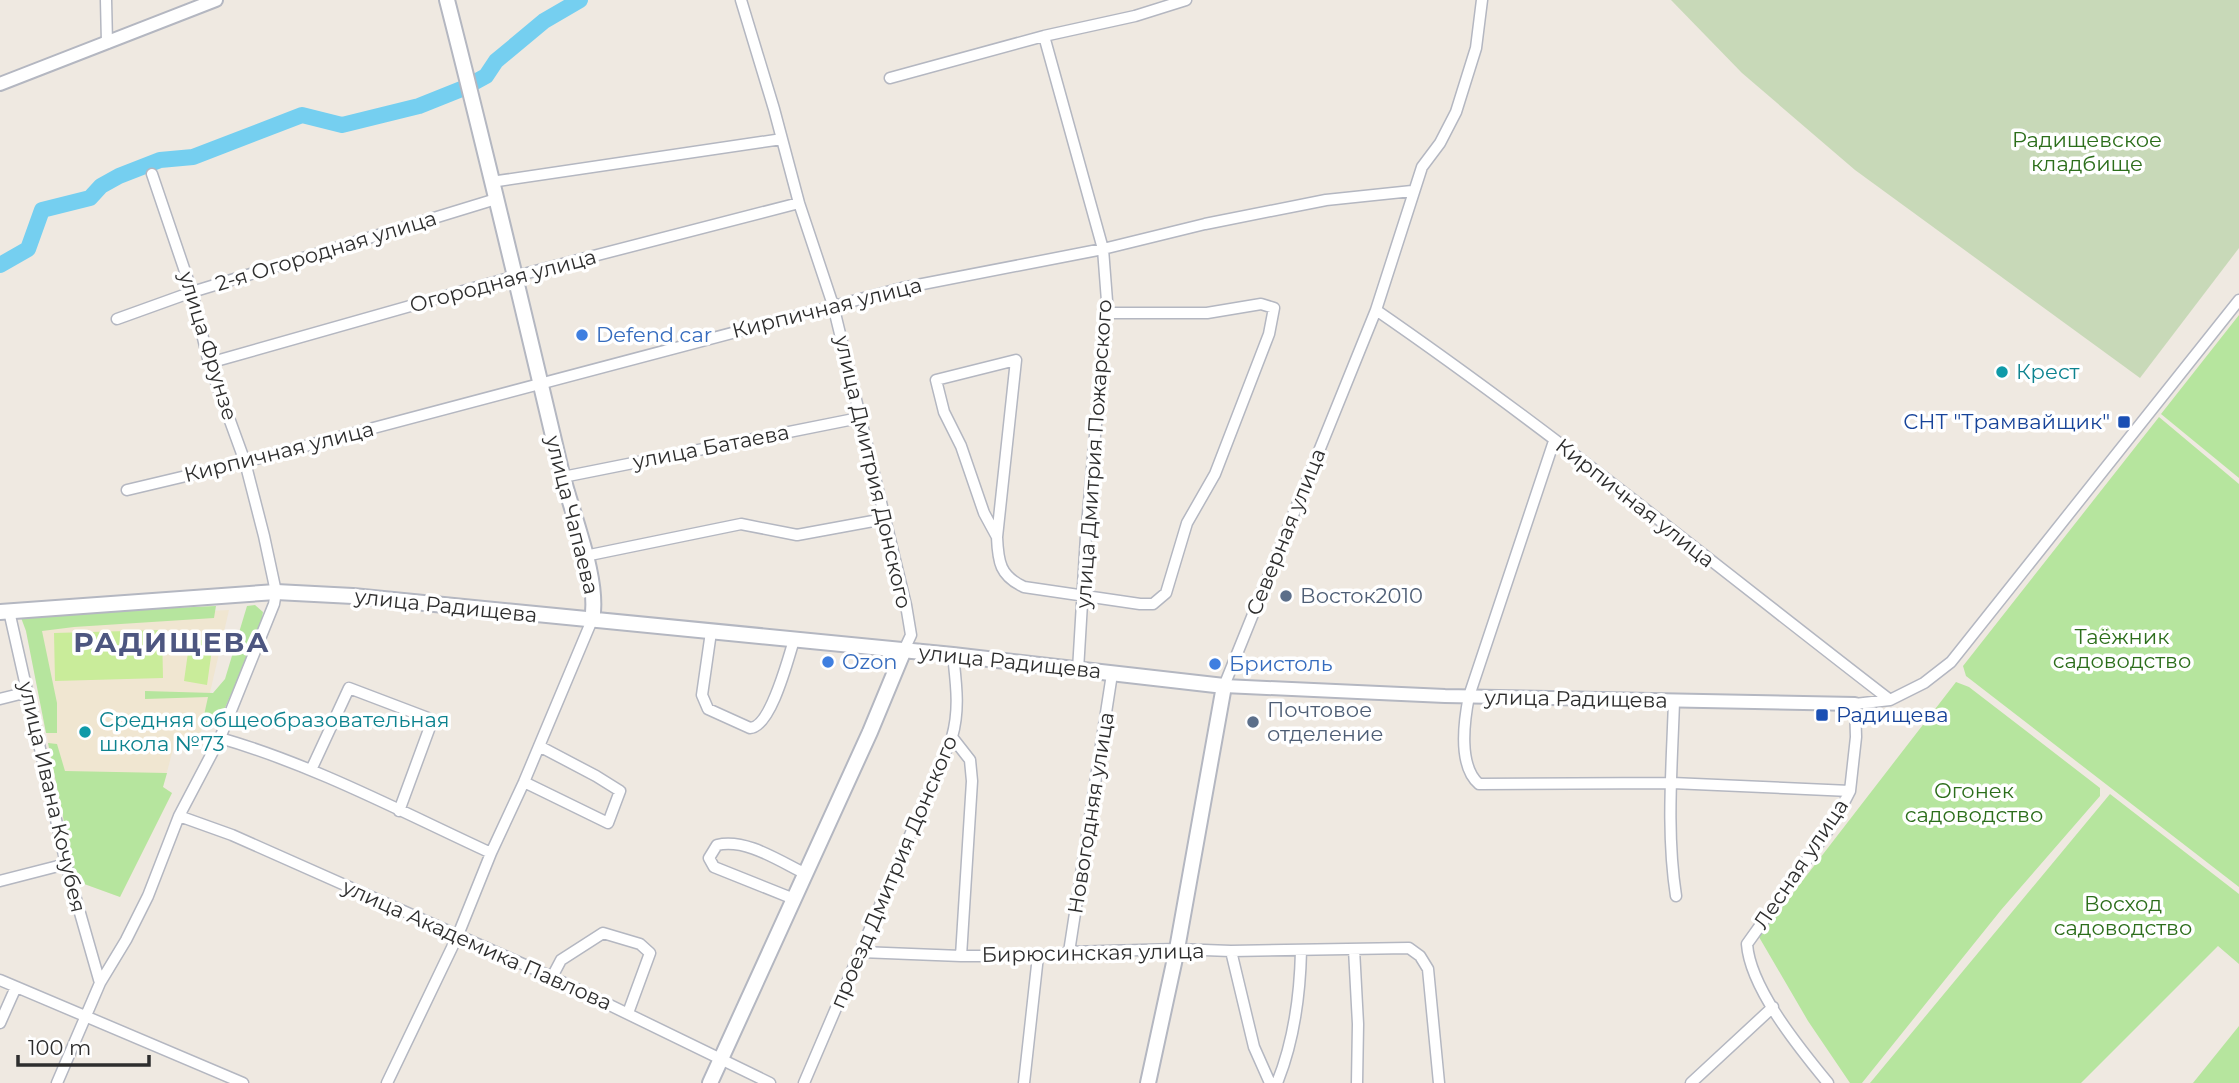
<svg xmlns="http://www.w3.org/2000/svg" width="2239" height="1083" font-family="Montserrat,sans-serif">
<style>
.education{fill:#f0e6d1}
.green{fill:#b6e59e}
.cemetery{fill:#c8d9b8}
.pitch{fill:#c9ec9a}
.lines{fill:none;stroke-linecap:round;stroke-linejoin:round}
.river{stroke:#75cff0;stroke-width:16}
.minor-casing{stroke:#b4b7c1;stroke-width:13}
.tertiary-casing{stroke:#b4b7c1;stroke-width:16}
.secondary-casing{stroke:#b4b7c1;stroke-width:18}
.minor{stroke:#fff;stroke-width:10}
.tertiary{stroke:#fff;stroke-width:12}
.secondary{stroke:#fff;stroke-width:14}
.shop-dot{fill:#3f7fe0;stroke:#fff;stroke-width:2.5}
.culture-dot{fill:#0f9aa8;stroke:#fff;stroke-width:2.5}
.transit-dot{fill:#1a4fb4;stroke:#fff;stroke-width:2.5}
.service-dot{fill:#5c6f8a;stroke:#fff;stroke-width:2.5}
.labels{text-anchor:middle;stroke-width:7;stroke-linejoin:round;paint-order:stroke}
.park-label{font-size:21px;fill:#2c6e1b;stroke:#fff}
.street-label{font-size:21px;fill:#2e2e2e;stroke:#fff}
.shop-label{font-size:21px;fill:#366cbe;stroke:#fff;text-anchor:start}
.culture-label{font-size:21px;fill:#0d838f;stroke:#fff;text-anchor:start}
.transit-label{font-size:21px;fill:#164399;stroke:#fff;text-anchor:end}
.service-label{font-size:21px;fill:#4e5e75;stroke:#fff;text-anchor:start}
.district-label{font-size:28px;font-weight:bold;letter-spacing:2px;fill:#4d5680;stroke:#fff}
</style>
<rect width="100%" height="100%" fill="#efe9e1"/>
<path class="education" d="M229 610 199 740 176 738 163 787 172 793 120 897 76 881 26 631V620Z"/>
<path class="green" d="M2239 315V478L2161 414Z
M2159 417 2239 484V887L1966 676 1963 666Z
M255 605 263 612 260 630 219 721 201 729 208 697 145 699V691L213 693 225 679 247 606Z
M216 606 214 618 74 627 42 631 57 703V733H46L26 631 20 615Z
M1956 682 1969 687 2100 788V796L2001 910 1862 1083H1850L1808 1021 1759 937Z
M48 743 57 744 65 771 167 773 163 787 172 793 120 897 76 881Z
M2110 794 2239 894V964L2218 946 2081 1083H1870Z
M2239 1026V1083H2193Z"/>
<path class="cemetery" d="M1671 0H2239V248L2140 378 1855 170 1742 73Z"/>
<path class="pitch" d="M162 630 163 678 55 681 54 633Z
M190 638 213 642 207 685 184 681Z"/>
<g class="lines">
<path class="river" d="M0 265 28 249 42 210 90 198 101 186 119 176 160 160 193 157 302 115 342 125 419 106 464 88 486 76 496 61 544 21 580 0"/>
<g class="minor-casing">
<path id="minor" d="M106 0 107 43
M741 0 774 109 799 203 833 305 906 605 911 635 904 650
M1044 36 1103 249 1107 301 1086 536 1078 670
M890 78 1044 36 1135 16 1186 0
M491 182 782 139
M1376 310C1553 432 1720 569 1890 700
M117 319 192 292 496 199
M1016 360 997 537 984 513 961 446 944 412 936 380Z
M209 363 516 276 799 203
M1554 441 1469 696C1464 721 1458 766 1479 784L1672 783 1850 791
M563 477 859 418
M127 490 245 462 902 288 1103 249 1205 224 1326 200 1412 191
M997 537C998 562 1000 576 1024 587L1140 604H1153L1166 593 1187 523 1215 474 1269 334 1274 308 1261 304 1207 313H1106
M585 556 741 524 797 535 884 519
M9 611 66 864 100 983
M711 632 702 695 708 709 750 728C771 727 788 659 794 640
M1224 686 1376 310 1422 167 1440 143 1456 112 1476 48 1482 0
M0 699 28 692
M1674 701C1672 766 1666 831 1676 896
M952 737 970 760 972 781 961 956H1038L1069 952 1177 949 1231 951 1409 948 1420 956 1428 969 1439 1083
M220 738C314 765 402 812 491 853
M311 770 349 688 428 718 431 724 399 811
M524 782 608 823 620 791 596 776 539 746
M179 816 232 835 552 977 770 1083
M0 881 66 864
M794 899 714 867 709 858 717 845C746 838 779 861 806 874
M1354 949 1358 1024 1357 1083
M1231 951 1254 1047 1270 1083
M861 952 961 956
M1069 952 1112 674
M552 977 561 960 603 933 640 944 650 953 628 1013
M0 980 243 1083
M0 1023 16 987
M57 1083 100 983 126 940 148 896 179 816 220 738 274 604 276 592 264 536 245 462 209 363 192 292 152 174
M387 1083 458 935 491 853 524 782 592 620
M804 1083 952 737C960 709 956 683 953 655
M1024 1083 1038 956
M1277 1083C1294 1041 1300 996 1301 951
M1691 1083 1773 1007
M1828 1083C1800 1049 1750 988 1747 944L1834 822 1850 791 1856 737 1855 704 1890 700 1924 683 1951 662 2239 300"/>
</g>
<g class="tertiary-casing">
<path id="tertiary" d="M0 84 216 0
M1224 686 1445 696 1855 704"/>
</g>
<g class="secondary-casing">
<path id="secondary" d="M447 0C487 156 524 313 561 470 571 512 600 579 592 620
M0 612 276 592 353 596 953 655 1224 686 1177 949 1148 1083
M710 1083 870 732 904 650"/>
</g>
<use href="#minor" class="minor"/>
<use href="#tertiary" class="tertiary"/>
<use href="#secondary" class="secondary"/>
</g>
<g class="shop-dot">
<circle cx="582" cy="335" r="7"/>
<circle cx="828" cy="662" r="7"/>
<circle cx="1215" cy="664" r="7"/>
</g>
<g class="culture-dot">
<circle cx="2002" cy="372" r="7"/>
<circle cx="85" cy="732" r="7"/>
</g>
<g class="transit-dot">
<rect x="2117" y="415" width="14" height="14" rx="3.5"/>
<rect x="1815" y="708" width="14" height="14" rx="3.5"/>
</g>
<g class="service-dot">
<circle cx="1286" cy="596" r="7"/>
<circle cx="1253" cy="722" r="7"/>
</g>
<g class="labels">
<g class="park-label">
<text x="2087" y="147">Радищевское<tspan x="2087" dy="24">кладбище</tspan></text>
<text x="2122" y="644">Таёжник<tspan x="2122" dy="24">садоводство</tspan></text>
<text x="1974" y="798">Огонек<tspan x="1974" dy="24">садоводство</tspan></text>
<text x="2123" y="911">Восход<tspan x="2123" dy="24">садоводство</tspan></text>
</g>
<g class="street-label">
<text transform="translate(326 251) rotate(-17)" y="7">2-я Огородная улица</text>
<text transform="translate(503 281) rotate(-15)" y="7">Огородная улица</text>
<text transform="translate(827 308) rotate(-14)" y="7">Кирпичная улица</text>
<text transform="translate(208 346) rotate(73)" y="7">улица Фрунзе</text>
<text transform="translate(711 447) rotate(-11)" y="7">улица Батаева</text>
<text transform="translate(279 452) rotate(-14)" y="7">Кирпичная улица</text>
<text transform="translate(1094 454) rotate(-86)" y="7">улица Дмитрия Пожарского</text>
<text transform="translate(873 472) rotate(77)" y="7">улица Дмитрия Донского</text>
<text transform="translate(1635 503) rotate(38)" y="7">Кирпичная улица</text>
<text transform="translate(572 515) rotate(76)" y="7">улица Чапаева</text>
<text transform="translate(1286 532) rotate(-68)" y="7">Северная улица</text>
<text transform="translate(446 606) rotate(6)" y="7">улица Радищева</text>
<text transform="translate(1010 662) rotate(6)" y="7">улица Радищева</text>
<text transform="translate(1576 699) rotate(1)" y="7">улица Радищева</text>
<text transform="translate(52 797) rotate(77)" y="7">улица Ивана Кочубея</text>
<text transform="translate(1091 813) rotate(-81)" y="7">Новогодняя улица</text>
<text transform="translate(1801 864) rotate(-56)" y="7">Лесная улица</text>
<text transform="translate(894 872) rotate(-67)" y="7">проезд Дмитрия Донского</text>
<text transform="translate(477 945) rotate(24)" y="7">улица Академика Павлова</text>
<text transform="translate(1093 953) rotate(-1)" y="7">Бирюсинская улица</text>
</g>
<g class="shop-label">
<text x="596" y="342">Defend car</text>
<text x="842" y="669">Ozon</text>
<text x="1229" y="671">Бристоль</text>
</g>
<g class="culture-label">
<text x="2016" y="379">Крест</text>
<text x="99" y="727">Средняя общеобразовательная<tspan x="99" dy="24">школа №73</tspan></text>
</g>
<g class="transit-label">
<text x="2110" y="429">СНТ "Трамвайщик"</text>
<text x="1836" y="722" text-anchor="start">Радищева</text>
</g>
<g class="service-label">
<text x="1300" y="603">Восток2010</text>
<text x="1267" y="717">Почтовое<tspan x="1267" dy="24">отделение</tspan></text>
</g>
<g class="district-label">
<text x="172" y="652">РАДИЩЕВА</text>
</g>
</g>
<path d="M18 1055v10h131v-10" fill="none" stroke="#2e2e2e" stroke-width="3.5"/>
<text x="28" y="1055" font-size="21" fill="#2e2e2e" stroke="#ffffff" stroke-width="5" paint-order="stroke">100 m</text>
</svg>
